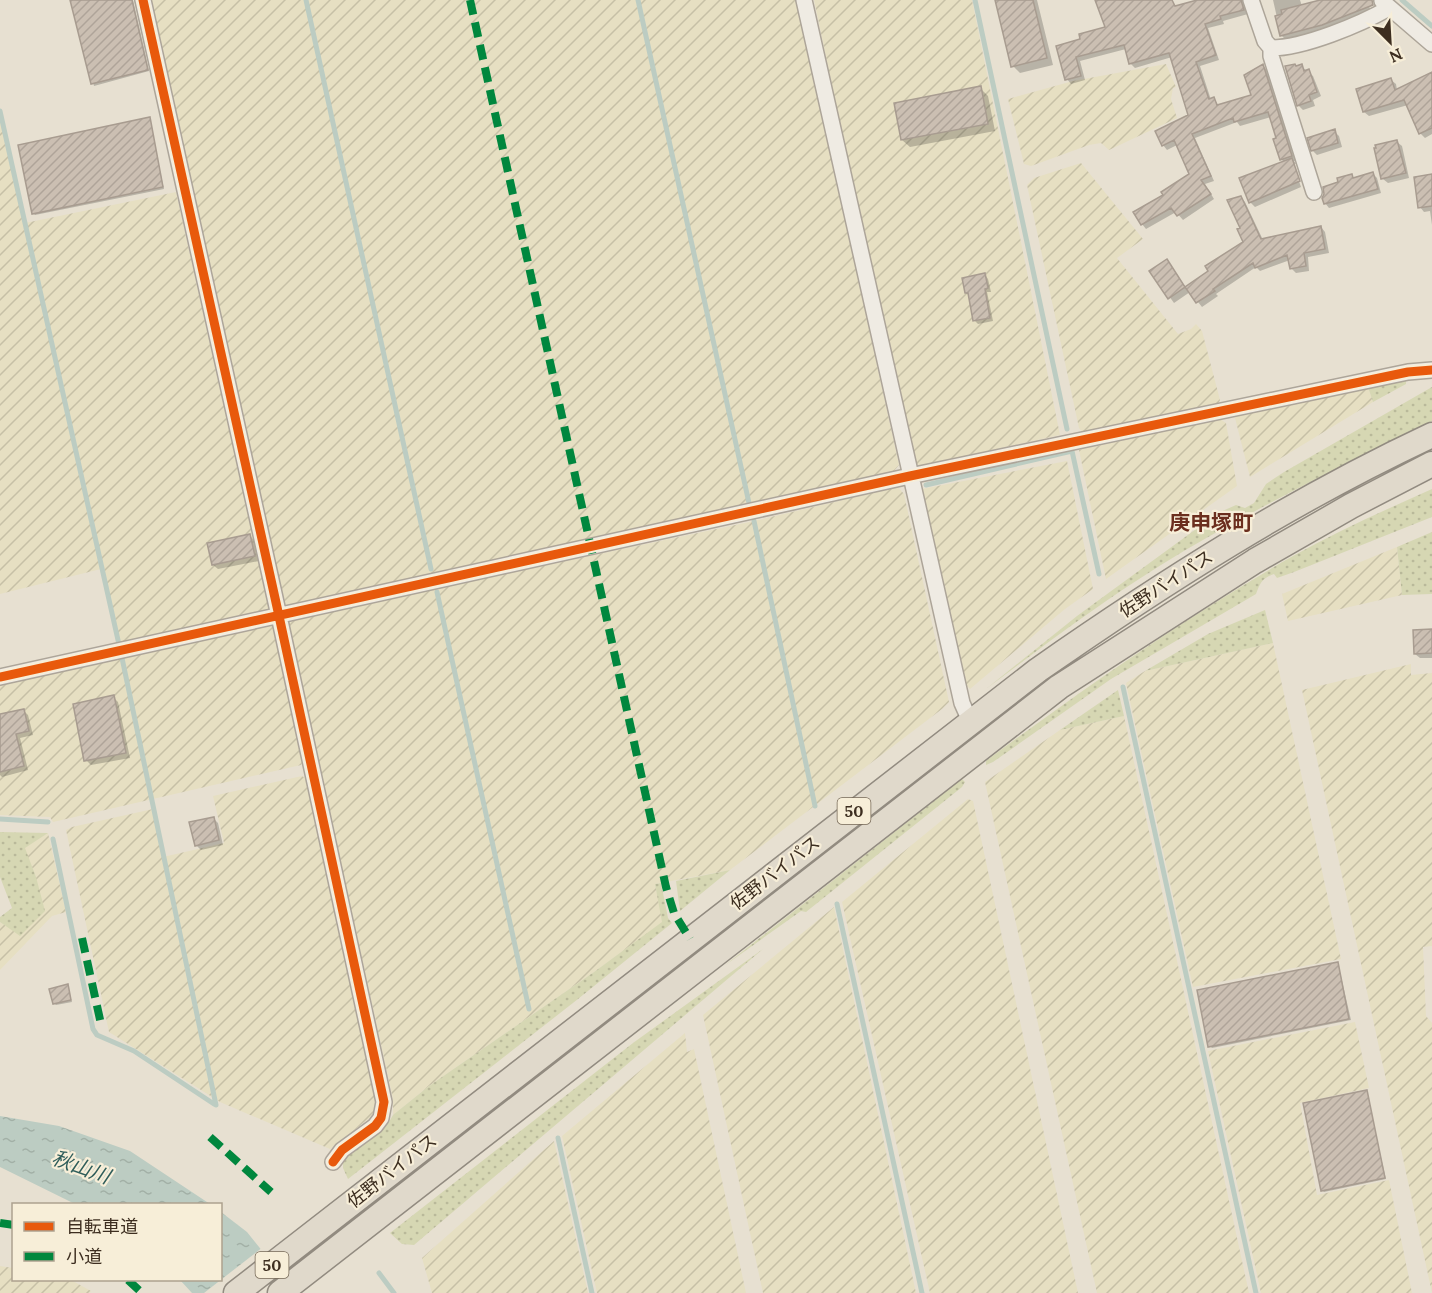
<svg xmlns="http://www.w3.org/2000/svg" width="1432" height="1293" font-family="Lora,'Noto Sans JP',serif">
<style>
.farmland{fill:url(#farmland-furrows)}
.grass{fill:url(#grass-dots)}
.water{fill:url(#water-ripples)}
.pier{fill:#e7e0d1}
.shadow{fill:#0003}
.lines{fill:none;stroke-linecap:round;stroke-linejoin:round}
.stream{stroke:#bcccc2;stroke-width:5}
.building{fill:url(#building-hatch);stroke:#a89c90;stroke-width:1.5}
.minor-casing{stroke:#ada599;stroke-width:18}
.trunk-casing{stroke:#928b80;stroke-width:27}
.minor{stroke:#efebe3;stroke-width:15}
.trunk{stroke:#e0d9cb;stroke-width:24}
.quiet{stroke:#00873e;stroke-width:8;stroke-dasharray:15 8;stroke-linecap:butt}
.cycleway-casing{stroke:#f7eed8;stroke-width:13}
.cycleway{stroke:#e8590c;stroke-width:9}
.labels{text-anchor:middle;stroke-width:4.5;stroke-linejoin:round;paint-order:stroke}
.shield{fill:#f7eed8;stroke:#756857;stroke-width:1.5}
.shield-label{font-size:16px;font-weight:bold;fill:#3d2e20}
.street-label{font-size:18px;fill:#3d2e20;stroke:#f7eed8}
.water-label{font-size:20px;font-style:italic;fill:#2f5d5a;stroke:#f7eed8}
.quarter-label{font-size:21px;font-weight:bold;fill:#6b2e1e;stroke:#f7eed8}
</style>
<defs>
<pattern id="farmland-furrows" width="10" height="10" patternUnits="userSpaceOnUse" patternTransform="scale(1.5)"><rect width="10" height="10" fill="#e6dfc2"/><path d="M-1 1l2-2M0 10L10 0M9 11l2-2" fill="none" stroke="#c6c0a6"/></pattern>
<pattern id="grass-dots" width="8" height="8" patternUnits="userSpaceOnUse" patternTransform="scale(1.5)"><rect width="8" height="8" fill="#d6d7b3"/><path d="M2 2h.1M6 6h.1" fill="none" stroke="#b9b99a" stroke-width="1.8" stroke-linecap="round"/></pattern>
<pattern id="water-ripples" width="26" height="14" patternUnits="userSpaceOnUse" patternTransform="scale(1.5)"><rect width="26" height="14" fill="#bcccc2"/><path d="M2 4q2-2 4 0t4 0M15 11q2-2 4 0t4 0" fill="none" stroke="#a2b0a6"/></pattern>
<pattern id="building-hatch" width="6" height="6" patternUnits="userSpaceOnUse" patternTransform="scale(1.5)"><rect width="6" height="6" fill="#cbbfb2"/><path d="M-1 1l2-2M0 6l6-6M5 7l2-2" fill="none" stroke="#afa499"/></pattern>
</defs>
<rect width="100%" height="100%" fill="#e7e0d1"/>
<path class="farmland" d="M150 0H797L899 465 894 471 289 606 283 603Z
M814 0H972L1060 435 920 466 916 463 850 171Z
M1166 64 1176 87 1173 88 1171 99 1177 118 1109 150 1101 143 1089 145 1031 166 1024 164 1008 99 1073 81Z
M0 111 25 223 176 192 269 608 263 612 117 643 101 569 0 594Z
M1081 163 1143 239 1117 258 1178 334 1191 329 1196 324 1202 331 1220 400 1217 406 1083 433 1079 428 1027 185 1034 178Z
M1368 387 1373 402 1250 477 1235 418 1239 413Z
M1220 419 1226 423 1237 486 1106 579 1079 450Z
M1067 461 1093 589 1065 609 970 689 966 685 960 670 922 489Z
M898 487 904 494 949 702 942 709 730 870 655 884 663 922 594 972 429 1086 393 1115V1099L288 623 292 619 754 521Z
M1397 547 1402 595 1288 621 1282 594Z
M270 624 274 628 303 761 301 765 53 822 50 817 0 815V684Z
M1273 643 1341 959 1193 987 1126 683 1145 671Z
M1411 664V675L1432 673V946L1423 947 1426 1016 1432 1023V1293L1302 690Z
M1124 716 1249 1293H1097L985 782 1060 730Z
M302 776 308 780 377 1100 376 1113 330 1149 220 1102 109 1032 66 830 72 827 153 809 163 857 224 843 213 796Z
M968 799 973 801 1078 1293H930L842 902Z
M48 833 66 912 52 916 0 970V922L20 935 36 877 24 848Z
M834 907 916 1293H763L703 1015Z
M1355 1022 1369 1088 1300 1103 1317 1195 1389 1180 1412 1293H1261L1208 1051Z
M685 1033 687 1052 694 1049 746 1293H597L562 1136Z
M554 1141 588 1293H432L422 1258Z
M0 1266 13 1268 14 1280H71L91 1291 89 1293H0Z"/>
<path class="grass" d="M1406 379V384L1373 402 1368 387Z
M1432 387V421C1341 467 1248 511 1161 565 1100 603 1043 646 986 689L1077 616 1218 513 1236 505 1245 508 1254 503 1266 484 1284 472Z
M1432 489V517L1294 572 1277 578 1274 574C1262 578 1260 583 1256 594L1111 679 993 762 986 765V761C1084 688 1186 617 1293 556 1338 531 1385 510 1432 489Z
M1432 532V594L1402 595 1397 547Z
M1265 610 1273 643 1145 671 1208 634Z
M1118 690 1124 716 1060 730Z
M962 779 965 782 962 787 806 912 801 911 724 966Z
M0 832 48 833 25 848 36 877 45 911 20 936 0 922V917L12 908 0 877Z
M730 870 680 911 676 881Z
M661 883 668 918 672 923 578 999 348 1179 343 1168V1163L351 1152 389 1122 393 1115 429 1086 594 972 662 922 655 884Z
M763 949 414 1245 402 1244 390 1233 633 1043Z"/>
<path class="water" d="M0 1116 59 1126 130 1151 210 1204H75L0 1167Z
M221 1212 247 1232 296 1293H192L180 1280H220Z"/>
<path class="pier" d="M263 1247 299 1293H204Z"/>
<path class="shadow" d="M72 0H133L149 71 94 86Z
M997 0H1037L1053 65 1020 73 1013 66Z
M1227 0H1245L1248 14 1223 21 1224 24 1208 28 1219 60 1200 66 1211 100 1214 99 1219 106 1253 96 1263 66 1267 70 1296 161H1294L1296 164H1293L1301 187 1255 207 1250 202 1285 163 1281 159 1278 139 1271 117 1240 126 1237 122 1195 138 1214 181 1205 184 1214 199 1183 220 1176 212 1146 229 1142 224 1165 195 1191 175 1177 145 1167 150 1163 145 1190 115 1172 57 1135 68 1130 63 1126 49 1080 61 1085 80 1071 84 1067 79 1058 47 1178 10Z
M1273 0H1300L1302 6 1326 0H1367L1371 12 1327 29 1286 40 1281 35Z
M1301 66 1313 76 1321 96 1313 100 1315 106 1303 110 1298 105Z
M1432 74V134L1425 138 1420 133 1408 105 1369 116 1364 112 1391 80 1396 84 1397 90Z
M980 88 988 96 995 131 910 147 902 140Z
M149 119 164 189 35 215 33 213Z
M1334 131 1339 136 1342 147 1317 155 1312 150Z
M1397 142 1402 146 1409 178 1388 183 1383 179Z
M1373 174 1377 178 1381 193 1329 208 1325 203 1340 183 1351 176 1355 179Z
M1432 175V225L1430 211 1424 212 1420 207Z
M1241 198 1245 202 1263 240 1321 227 1325 232 1329 253 1308 257 1309 271 1296 273 1291 268 1290 260 1260 271 1256 267 1216 294 1218 296 1202 307 1190 292 1174 303 1151 271 1171 266 1186 288 1210 271 1245 242 1242 229Z
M985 275 988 279 991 292H987L993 321 978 324 974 320 970 296 966 293Z
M250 536 255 541 259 561 218 569 213 565Z
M1432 631V658H1420L1415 654Z
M113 697 118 702 130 758 91 765 86 760Z
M23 710 28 715 33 735 20 738 28 770 2 777 0 775V716Z
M213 818 218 823 223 845 201 850 196 845Z
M1338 963 1351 1020 1212 1048 1210 1046Z
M67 986 72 1002 56 1005 54 1003Z
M1366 1092 1386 1179 1324 1192 1322 1190Z"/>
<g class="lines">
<path class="stream" d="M306 0 431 569
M638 0 749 503
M975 0 1067 429
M1402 0 1432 26
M0 111 122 658 216 1105
M926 485 1072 451 1099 574
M754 521 815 806
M437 592 529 1009
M1123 687 1256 1293
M0 819 48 822
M53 839 93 1029 97 1035 134 1051 214 1104
M837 904 922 1293
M558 1138 592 1293
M379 1273 394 1293"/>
</g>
<path class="building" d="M70 0H132L148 70 91 84Z
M995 0H1033L1047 58 1011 67Z
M1095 0H1172L1175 6 1197 0H1241L1244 10 1220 16 1221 19 1205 24 1216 55 1196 62 1209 99 1214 97 1217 105 1251 95 1244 75 1263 64 1292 156 1280 160 1273 139 1276 138 1268 112 1234 122 1233 118 1192 134 1211 176 1201 180 1211 194 1177 216 1171 208 1141 225 1133 212 1163 195 1161 192 1189 174 1174 140 1162 146 1155 131 1188 115 1169 53 1129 64 1124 45 1076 57 1081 76 1065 80 1056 46 1080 39 1079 34 1105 27Z
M1320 0H1372L1373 5 1322 25 1280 36 1275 16 1282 14 1281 10Z
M1295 64 1296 66 1302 64 1304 71 1309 69 1317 92 1309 95 1311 101 1297 106 1285 66Z
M1432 72V128L1419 134 1404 100 1363 112 1356 89 1391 78 1395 90Z
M981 86 988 124 901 140 894 103Z
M150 117 163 187 32 214 18 145Z
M1335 129 1338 143 1311 151 1307 138Z
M1397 140 1406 173 1381 179 1374 148H1376L1375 145Z
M1292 158 1300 181 1249 203 1239 178Z
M1373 172 1378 189 1324 204 1322 198 1324 194 1323 187 1338 182 1337 178 1352 174 1353 178Z
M1432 174V206L1418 208 1414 177Z
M1241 196 1261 239 1321 226 1325 249 1304 253 1306 266 1290 269 1287 255 1255 268 1253 263 1213 289 1215 291 1196 303 1185 287 1208 271 1205 266 1243 242 1237 229 1240 228 1227 200Z
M1167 259 1185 287 1168 299 1149 271Z
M985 273 988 288 985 289 990 318 973 321 968 293H965L962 278Z
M250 534 255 556 212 565 207 543Z
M1432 629V653L1414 654 1413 630Z
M114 695 126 753 84 761 73 704Z
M24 709 29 731 16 734 24 766 0 772V714Z
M214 817 219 840 195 846 189 822Z
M1338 962 1349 1019 1208 1047 1197 990Z
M68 984 71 1000 53 1004 49 989Z
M1367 1090 1385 1178 1321 1191 1303 1103Z"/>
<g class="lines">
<g class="minor-casing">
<path id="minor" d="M143 0 279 616 384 1102 381 1118 375 1126 342 1150 333 1162
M804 0 962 703 970 721
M1251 0 1265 41 1271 48C1304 48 1361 24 1389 8
M1382 1 1432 44
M1271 48V56L1314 192
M0 677 910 476 1408 372 1432 370"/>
</g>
<g class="trunk-casing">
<path id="trunk" d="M236 1293 1038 670C1164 582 1293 500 1432 435
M280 1293 1059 687 1255 561 1351 506 1432 464"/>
</g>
<use href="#minor" class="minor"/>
<use href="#trunk" class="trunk"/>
<path class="quiet" d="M470 0 666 887 674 913 690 939
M82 938 101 1024
M210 1137 271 1192
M0 1223 14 1225
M128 1280 142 1293"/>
<g class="cycleway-casing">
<path id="cycleway" d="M143 0 279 616 384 1102 381 1118 375 1126 342 1150 333 1162
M0 677 910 476 1408 372 1432 370"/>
</g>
<use href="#cycleway" class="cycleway"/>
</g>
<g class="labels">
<g class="shield">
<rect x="837.5" y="798" width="33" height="26" rx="4.5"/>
<rect x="255.5" y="1252" width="33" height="26" rx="4.5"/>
</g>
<g class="shield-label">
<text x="854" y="817">50</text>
<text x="272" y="1271">50</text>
</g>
<g class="street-label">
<text transform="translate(1166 584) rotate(-33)" y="6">佐野バイパス</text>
<text transform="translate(775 873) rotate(-38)" y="6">佐野バイパス</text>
<text transform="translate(392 1171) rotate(-38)" y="6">佐野バイパス</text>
</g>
<g class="water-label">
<text transform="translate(81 1167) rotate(20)" y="7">秋山川</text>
</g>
<g class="quarter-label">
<text x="1211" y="530">庚申塚町</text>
</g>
</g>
<rect x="12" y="1203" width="210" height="78" fill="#f7eed8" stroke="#ada18e" stroke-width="1.5"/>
<rect x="24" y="1222" width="30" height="9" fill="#e8590c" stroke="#ada18e" stroke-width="1.5"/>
<text x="66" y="1233" font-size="18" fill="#3d2e20">自転車道</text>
<rect x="24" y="1252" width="30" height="9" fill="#00873e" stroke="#ada18e" stroke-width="1.5"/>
<text x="66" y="1263" font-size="18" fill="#3d2e20">小道</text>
<g transform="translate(1390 42) rotate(156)" stroke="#f7eed8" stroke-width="4.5" paint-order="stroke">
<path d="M0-4.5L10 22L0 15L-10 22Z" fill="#3d2e20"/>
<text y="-9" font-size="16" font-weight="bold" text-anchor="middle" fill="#3d2e20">N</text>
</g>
</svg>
